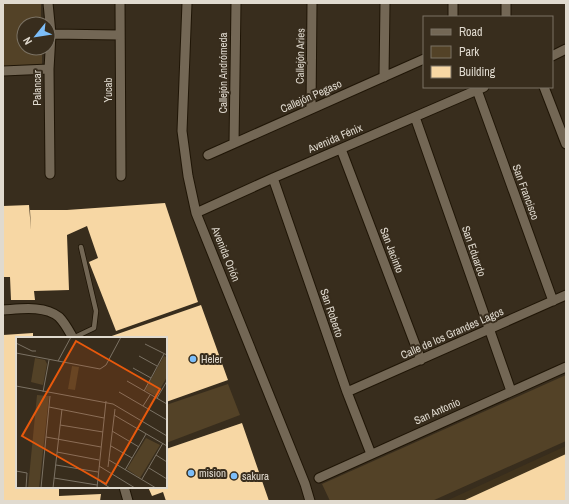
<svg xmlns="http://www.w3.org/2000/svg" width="569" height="504" font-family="'Archivo Narrow',sans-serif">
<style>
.built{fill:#41331c}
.green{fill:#534227}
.building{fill:#f7d7a4}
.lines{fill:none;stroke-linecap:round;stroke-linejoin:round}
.service-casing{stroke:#1f1506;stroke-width:6}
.minor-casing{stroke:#1f1506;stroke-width:11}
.service{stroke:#736755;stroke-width:4.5}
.minor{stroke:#736755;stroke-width:9}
.poi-dot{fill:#7dbef9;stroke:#382d1d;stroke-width:1.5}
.labels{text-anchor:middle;stroke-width:4;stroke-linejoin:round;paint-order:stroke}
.street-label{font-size:11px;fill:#e0dacf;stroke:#382d1d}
.poi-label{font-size:11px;fill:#e0dacf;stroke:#382d1d;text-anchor:start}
.inset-road{fill:none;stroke:#7b7264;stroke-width:1}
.view{fill:#e8590c;fill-opacity:0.15;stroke:#e8590c;stroke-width:2}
.inset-edge{fill:none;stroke:#e0dacf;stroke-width:2}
</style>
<rect width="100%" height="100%" fill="#382d1d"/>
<path class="built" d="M566 446V501H446Z"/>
<path class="green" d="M3 3H41V24H24V48H42V66H3Z
M566 375V441L432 501H330L322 484Z
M228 384 240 415 166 443V405Z"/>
<path class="building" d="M165 203 198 302 116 331 89 262 98 258 87 226 67 235 69 290 34 291 35 300H11L10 277H3V206L29 205 31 230 30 210H67Z
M201 305 228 380 166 402V338H106Z
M33 333V338H17V487H59V496L101 494 100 501H3V335Z
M242 423 269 501H166L163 492 152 496 148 487H166V449Z
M566 454V501H463Z"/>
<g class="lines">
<g class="service-casing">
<path id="service" d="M73 338 94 328 96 311 81 247"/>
</g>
<g class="minor-casing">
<path id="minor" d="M48 3 51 34 49 69 50 174
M120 3 121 176
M187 3 182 131 188 176 196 213 305 484 310 501
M453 17V3
M506 17V3
M51 34 120 35
M552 56 566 49
M3 71 49 69
M384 77 385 3
M544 87 566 144
M477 90 553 301
M311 109 312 3
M415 117 511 391
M234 143 236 3
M341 149 421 360
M208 155 424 59
M273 178 347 392 371 454
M196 213 273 178 484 87
M3 310C20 309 44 305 59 317 65 323 69 331 73 338
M347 392 566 295
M319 478 566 367
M124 487 128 501"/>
</g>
<use href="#service" class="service"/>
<use href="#minor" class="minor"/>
</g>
<g class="poi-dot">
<circle cx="193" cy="359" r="4"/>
<circle cx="191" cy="473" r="4"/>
<circle cx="234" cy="476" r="4"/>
</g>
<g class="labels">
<g class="street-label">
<text transform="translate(300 56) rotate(-89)" y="4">Callejón Aries</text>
<text transform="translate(223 73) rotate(-90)" y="4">Callejón Andrómeda</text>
<text transform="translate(37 88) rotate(-90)" y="4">Palancar</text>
<text transform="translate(108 90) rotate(-90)" y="4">Yucab</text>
<text transform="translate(311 96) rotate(-24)" y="4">Callejón Pegaso</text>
<text transform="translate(335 138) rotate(-23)" y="4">Avenida Fénix</text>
<text transform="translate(526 192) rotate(70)" y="4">San Francisco</text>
<text transform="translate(392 250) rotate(69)" y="4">San Jacinto</text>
<text transform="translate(474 251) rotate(71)" y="4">San Eduardo</text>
<text transform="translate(226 254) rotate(68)" y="4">Avenida Orión</text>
<text transform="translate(332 313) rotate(71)" y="4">San Roberto</text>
<text transform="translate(452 333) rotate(-24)" y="4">Calle de los Grandes Lagos</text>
<text transform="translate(437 411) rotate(-24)" y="4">San Antonio</text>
</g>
<g class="poi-label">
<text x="201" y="363">Heler</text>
<text x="199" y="477">mision</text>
<text x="242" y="480">sakura</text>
</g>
</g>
<g transform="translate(16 337)">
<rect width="151" height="151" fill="#382d1d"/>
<path d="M148 19 151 21V40L140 59 129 53ZM19 21 29 23 31 27 27 48 15 45ZM56 29 63 30 59 53 52 52ZM21 58 33 59 23 151H12ZM130 101 144 108 124 141 111 132Z" fill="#534227"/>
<path class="inset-road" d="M0 6 16 14H20M129 7 151 18M0 16 84 32 90 28 105 0M123 19 141 29M42 24 55 0M117 31 135 41M111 44 151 67M0 49 97 67 151 99M128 54 148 17M27 55 33 23M103 55 151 83M141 61 151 44M127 69 134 58M33 70 88 81M98 78 151 109M44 88 87 95M96 94 123 110M30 100 85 110M95 109 116 121M41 115 83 123M140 118 151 125M93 123 140 151M40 128 82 135M83 129 119 151M92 130 99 72M133 131 151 142M109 133 130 97M0 134 11 136 10 151M38 141 81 148M126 142 147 106M82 143 94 151M25 151 34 59M37 151 46 72M81 151 90 64"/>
<path class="view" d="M60 4 144 52 90 147 6 99Z"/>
<rect width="151" height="151" class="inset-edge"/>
</g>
<rect width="569" height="504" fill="none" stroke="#e0dacf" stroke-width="8"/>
<rect x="423" y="16" width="130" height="72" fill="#382d1d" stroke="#7b7264"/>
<rect x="431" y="29" width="20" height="6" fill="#736755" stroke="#7b7264"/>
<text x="459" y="36" font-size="12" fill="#e0dacf">Road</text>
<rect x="431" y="46" width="20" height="12" fill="#534227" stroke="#7b7264"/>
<text x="459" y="56" font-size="12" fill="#e0dacf">Park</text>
<rect x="431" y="66" width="20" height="12" fill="#f7d7a4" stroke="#7b7264"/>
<text x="459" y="76" font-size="12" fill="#e0dacf">Building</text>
<g transform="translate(36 36) rotate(240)"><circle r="19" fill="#382d1d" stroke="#7b7264"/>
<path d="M0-3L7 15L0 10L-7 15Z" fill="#7dbef9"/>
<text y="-6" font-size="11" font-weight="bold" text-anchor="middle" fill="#e0dacf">N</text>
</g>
</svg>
